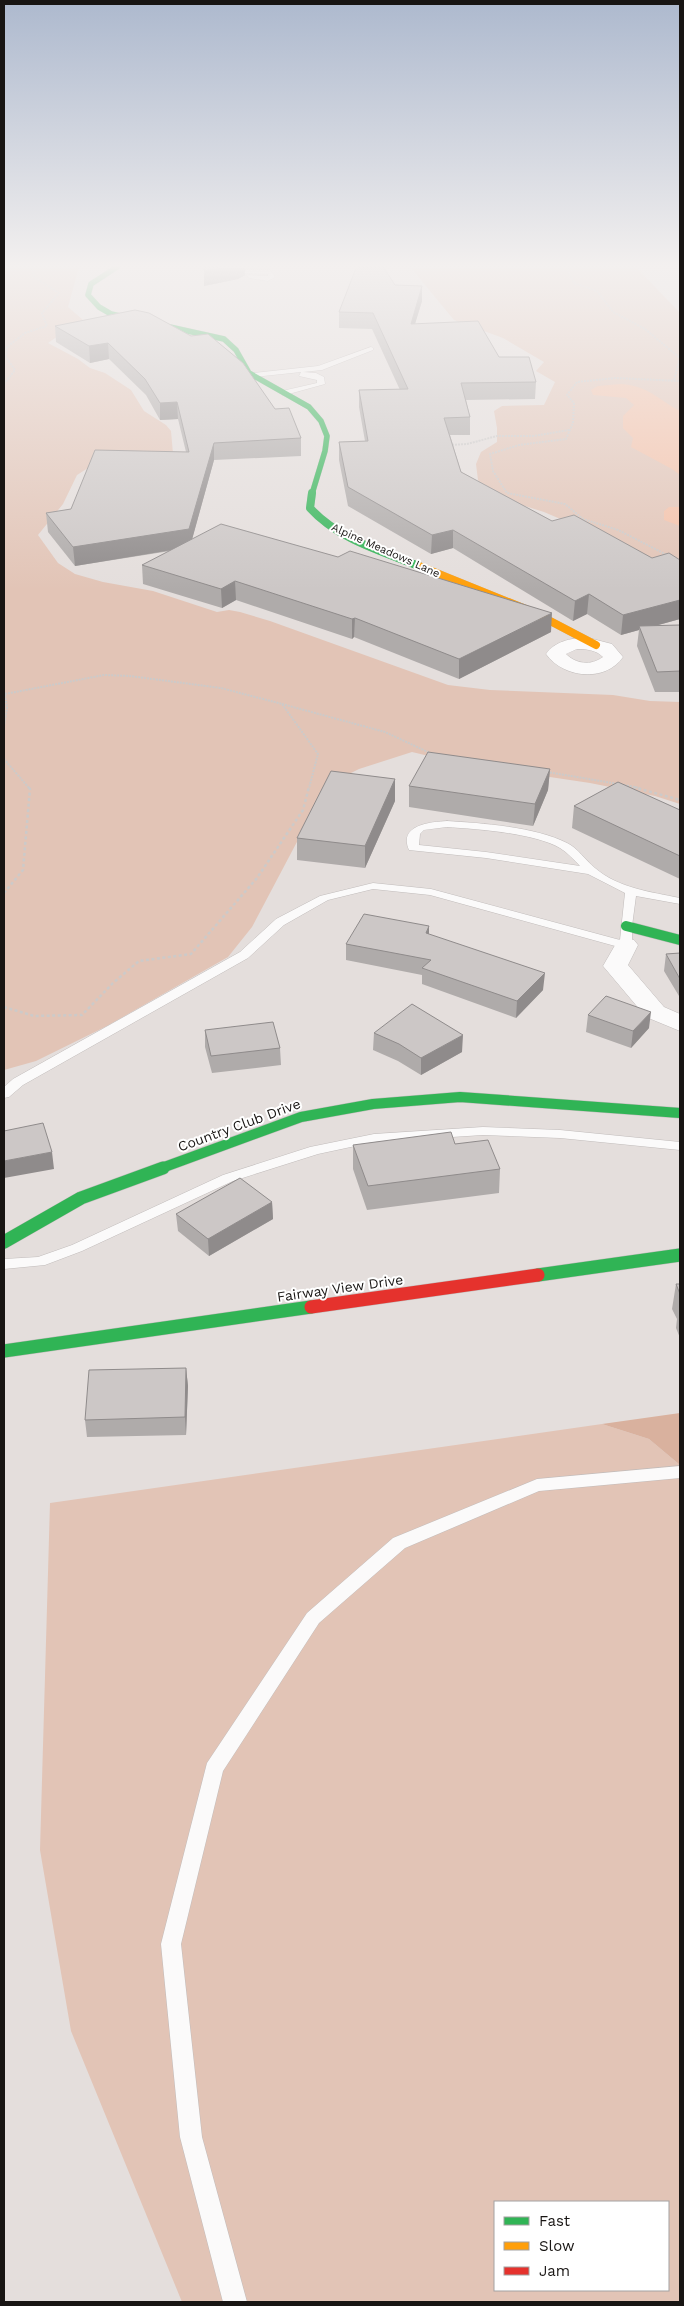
<svg xmlns="http://www.w3.org/2000/svg" width="684" height="2306" font-family="'Work Sans',sans-serif">
<style>
.green{fill:#e2c4b6;fill-rule:evenodd}
.forest{fill:#d9b19e}
.water{fill:#f5c1a8}
.lines{fill:none;stroke-linecap:round;stroke-linejoin:round}
.lane-casing{stroke:#c1bcbb;stroke-width:1}
.street-casing{stroke:#c1bcbb;stroke-width:1}
.fast-far3-casing{stroke:#c1bcbb;stroke-width:6}
.fast-far2-casing{stroke:#c1bcbb;stroke-width:8}
.fast-far1-casing{stroke:#c1bcbb;stroke-width:11}
.fast-casing{stroke:#c1bcbb;stroke-width:14}
.slow-casing{stroke:#c1bcbb;stroke-width:8}
.jam-casing{stroke:#c1bcbb;stroke-width:14}
.path-far1{stroke:#cccac9;stroke-width:2;stroke-dasharray:2 1;stroke-linecap:butt}
.path{stroke:#cccac9;stroke-width:2.5;stroke-dasharray:3 2.5;stroke-linecap:butt}
.lane{fill:#fbfafa;fill-rule:evenodd}
.street{fill:#fbfafa;fill-rule:evenodd}
.fast-far3{stroke:#30b455;stroke-width:5.5}
.fast-far2{stroke:#30b455;stroke-width:8}
.fast-far1{stroke:#30b455;stroke-width:10}
.fast{stroke:#30b455;stroke-width:13}
.slow{stroke:#ff9f0a;stroke-width:8}
.jam{stroke:#e5322d;stroke-width:13}
.wall{fill:#afabaa}
.shaded-wall{fill:#8f8b8b}
.building{fill:#ccc7c6;stroke:#8f8b8b}
.labels{text-anchor:middle;stroke-width:4;stroke-linejoin:round;paint-order:stroke}
.far-street-label{font-size:11px;fill:#181513;stroke:#fff}
.street-label{font-size:14px;fill:#181513;stroke:#fff}
</style>
<rect width="100%" height="100%" fill="#e4dedc"/>
<path class="green" d="M4 267H79L68 307 83 320 96 324 58 336 48 343 78 359 90 368 105 373 131 390 144 411 166 425 171 431 174 465 99 461 77 475 63 504 38 535 58 563 75 574 103 582 153 591 217 612 229 610 240 612 270 621 448 685 490 690 613 695 650 701 680 702V804L655 796 590 783 463 764 412 752 359 769 327 785 252 927 228 957 107 1026 36 1061 4 1070Z
M636 267 680 313V570L544 512 496 497 482 489 478 480 476 464 481 452 497 442V428L494 411 502 406 544 405 555 382 536 371 544 362 503 338 454 320 411 268Z
M602 1424 649 1439 680 1465V2302H182L71 2031 40 1850 50 1503ZM495 2202H668V2290H495Z"/>
<path class="forest" d="M680 1413V1465L649 1439 602 1424Z"/>
<path class="water" d="M621 384C649 386 657 399 680 411V475L672 469 631 447 633 438 623 428V416L634 405 626 398 593 395 591 390 598 386Z
M669 507H680V526L664 520V511Z"/>
<g class="lines">
<g class="lane-casing">
<path id="lane" d="M237 270H270L275 277 268 281 249 278 247 275 268 276V274L235 273Z
M371 347 373 348V350L322 370 303 372 316 373 324 377 325 384 285 395H282V391L317 383V380L299 376 301 372 253 377 249 375 253 373 318 366Z
M447 821C481 823 536 827 567 843 578 848 585 860 595 868 618 888 651 892 680 898V904L636 896 632 926V945L626 949 430 895 373 889 328 900 284 925 248 958 23 1085 9 1097 4 1098V1087L13 1079 240 952 276 919 320 896 373 883 431 889 620 940 625 893 588 874 486 858 409 850C398 825 430 822 447 821ZM447 827C477 829 534 833 560 848 568 853 574 860 580 866L486 852 419 845 420 834 424 830Z
M483 1127 560 1130 680 1142V1150L560 1138 483 1135 374 1142 318 1154 233 1181 82 1251 45 1265 4 1269V1259L38 1257 72 1245 223 1175 310 1147 374 1134Z
M680 1466V1478L539 1491 405 1548 319 1623 223 1771 181 1944 202 2137 247 2302H223L180 2137 161 1944 207 1763 307 1613 393 1538 537 1479Z"/>
</g>
<g class="street-casing">
<path id="street" d="M585 637 612 644 623 657C605 683 563 678 546 654 555 641 570 639 585 637ZM577 649C587 649 596 650 603 657 591 666 576 664 566 654Z
M626 938 634 940 638 945 628 965 664 1007 680 1014V1031L646 1017 603 966 618 940Z"/>
</g>
<g class="fast-far3-casing">
<path id="fast-far3" d="M117 267 91 284 88 295 99 307 111 314 224 339 236 350 249 373 309 407 321 421 327 436 325 451 312 494"/>
</g>
<g class="fast-far2-casing">
<path id="fast-far2" d="M312 493 310 508C338 539 381 551 419 566"/>
</g>
<g class="fast-far1-casing">
<path id="fast-far1" d="M626 926 680 940
M159 1169 301 1117 373 1104 460 1097 680 1113"/>
</g>
<g class="fast-casing">
<path id="fast" d="M4 1242 81 1198 163 1168
M538 1275 680 1255
M4 1351 311 1307"/>
</g>
<g class="slow-casing">
<path id="slow" d="M419 566 533 612 596 645"/>
</g>
<g class="jam-casing">
<path id="jam" d="M311 1307 538 1275"/>
</g>
<path class="path-far1" d="M26 267 33 270 35 267
M566 267 574 283 597 291 613 312 645 329 680 358 674 380
M4 268 13 267
M4 384 15 370 6 357 7 347 25 333 47 326 42 313 59 293 34 277 33 270
M449 445 467 444 497 436H534L569 430
M669 556 618 530 583 519 565 504 507 493 493 471 490 454 519 445 566 439 573 423 574 403 567 395 577 382 615 378 680 381
M4 689 7 708 4 726
M5 694 104 675 130 676 221 688 282 704 318 754 309 788
M282 704 385 732 430 753
M4 759 29 788
M547 772 618 784
M624 785 640 788"/>
<path class="path" d="M633 787 680 800
M4 893 23 870 30 789 28 787
M4 1007 34 1016 82 1015 113 983 139 961 191 954 257 878 303 810 309 787"/>
<use href="#lane" class="lane"/>
<use href="#street" class="street"/>
<use href="#fast-far3" class="fast-far3"/>
<use href="#fast-far2" class="fast-far2"/>
<use href="#fast-far1" class="fast-far1"/>
<use href="#fast" class="fast"/>
<use href="#slow" class="slow"/>
<use href="#jam" class="jam"/>
</g>
<path class="wall" d="M204 268H258L245 269V275L238 279 204 286Z
M395 285 422 301 415 324 499 357 536 382 535 399 466 400 470 417V435H450L461 472 552 521 652 558 680 560V619L655 626H680V692H655L637 646 639 630 621 635 587 614 573 621 453 548 431 554 348 506 339 460V442L365 441 359 407V390H400L372 329 339 328V312Z
M135 310 275 409 301 438V456L214 460 192 539 551 632 459 679 354 637 352 639 236 600 222 608 143 584 142 565 170 551 75 566 48 532 46 513 71 509 186 452 178 419 160 420 146 395 109 359 90 363 56 342 55 326Z
M550 769 548 790 533 826 409 807V786Z
M395 779V801L365 868 297 860V838Z
M574 806 680 810V879L572 828Z
M429 926V934L543 990 516 1018 422 984V975L346 960V944Z
M680 953V996H679L664 971 666 954Z
M588 1015 649 1028 631 1048 586 1032Z
M205 1030 280 1048 281 1065 212 1073 205 1047Z
M374 1033 462 1052 421 1075 398 1061 373 1050Z
M455 1144 500 1169 499 1193 367 1210 353 1169V1145Z
M272 1202 273 1219 209 1256 178 1231 176 1214Z
M676 1284H680V1338L676 1328 677 1319 672 1309Z
M186 1368 188 1386 186 1435 87 1437 85 1420Z"/>
<path class="shaded-wall" d="M221 268H245V275L238 279 204 286V271Z
M422 286V301L410 340 411 324Z
M108 343 109 359 90 363 89 346Z
M177 402 178 419 160 420V403Z
M214 443V460L190 547 75 566 73 547Z
M453 530V548L431 554 432 535Z
M235 581 236 600 222 608 221 589Z
M589 594 587 614 573 621 575 601Z
M680 600V619L640 630 639 626V630L621 635 623 615Z
M552 613 551 632 459 679V659Z
M355 618 354 637 352 639V619Z
M550 769 548 790 533 826 535 804Z
M395 779V801L365 868V846Z
M429 926V942L426 933Z
M545 973 543 990 516 1018 517 1001Z
M651 1012 649 1028 631 1048 633 1031Z
M463 1035 462 1052 421 1075V1058Z
M52 1152 54 1169 4 1178V1161Z
M272 1202 273 1219 209 1256 208 1239Z
M186 1368 188 1386 186 1435 185 1417Z"/>
<path class="building" d="M204 268H221L204 271Z
M356 268H384L395 285 422 286 411 324 478 321 499 357H529L536 382 461 383 470 417 444 418 461 472 552 521 574 515 652 558 669 553 680 560V600L623 615 589 594 575 601 453 530 432 535 348 487 339 442 368 441 359 390 408 389 373 313 339 312Z
M135 310 149 313 191 336 208 334 243 363 275 409 289 408 301 438 214 443 189 529 73 547 46 513 71 509 95 450 189 452 177 402 160 403 145 379 108 343 89 346 55 326Z
M221 524 338 557 350 551 552 613 459 659 355 618 352 619 235 581 221 589 142 565Z
M680 625V671L657 672 639 626Z
M428 752 550 769 535 804 409 786Z
M331 771 395 779 365 846 297 838Z
M618 782 680 810V856L574 806Z
M364 914 429 926 426 933 545 973 517 1001 422 968 431 960 346 944Z
M680 953V979L666 954Z
M606 996 651 1012 633 1031 588 1015Z
M412 1004 463 1035 421 1058 399 1044 374 1033Z
M273 1022 280 1048 211 1056 205 1030Z
M43 1123 52 1152 4 1161V1131Z
M451 1132 455 1144 488 1140 500 1169 368 1186 353 1145Z
M240 1178 272 1202 208 1239 176 1214Z
M676 1284H680V1294Z
M186 1368 185 1417 85 1420 89 1370Z"/>
<linearGradient id="sky" x2="0" y2="1"><stop stop-color="#adb9ce"/><stop offset="0.45" stop-color="#f3f0ef"/><stop offset="1" stop-color="#f3f0ef" stop-opacity="0"/></linearGradient>
<rect width="684" height="590" fill="url(#sky)"/>
<g class="labels">
<g class="far-street-label">
<text transform="translate(386 550) rotate(24)" y="4">Alpine Meadows Lane</text>
</g>
<g class="street-label">
<text transform="translate(239 1125) rotate(-20)" y="5">Country Club Drive</text>
<text transform="translate(340 1288) rotate(-8)" y="5">Fairway View Drive</text>
</g>
</g>
<rect width="684" height="2306" fill="none" stroke="#181513" stroke-width="10"/>
<rect x="494" y="2201" width="175" height="90" fill="#ffffff" stroke="#a3a1a1"/>
<rect x="504" y="2217" width="25" height="8" fill="#30b455" stroke="#a3a1a1"/>
<text x="539" y="2226" font-size="15" fill="#181513">Fast</text>
<rect x="504" y="2242" width="25" height="8" fill="#ff9f0a" stroke="#a3a1a1"/>
<text x="539" y="2251" font-size="15" fill="#181513">Slow</text>
<rect x="504" y="2267" width="25" height="8" fill="#e5322d" stroke="#a3a1a1"/>
<text x="539" y="2276" font-size="15" fill="#181513">Jam</text>
</svg>
